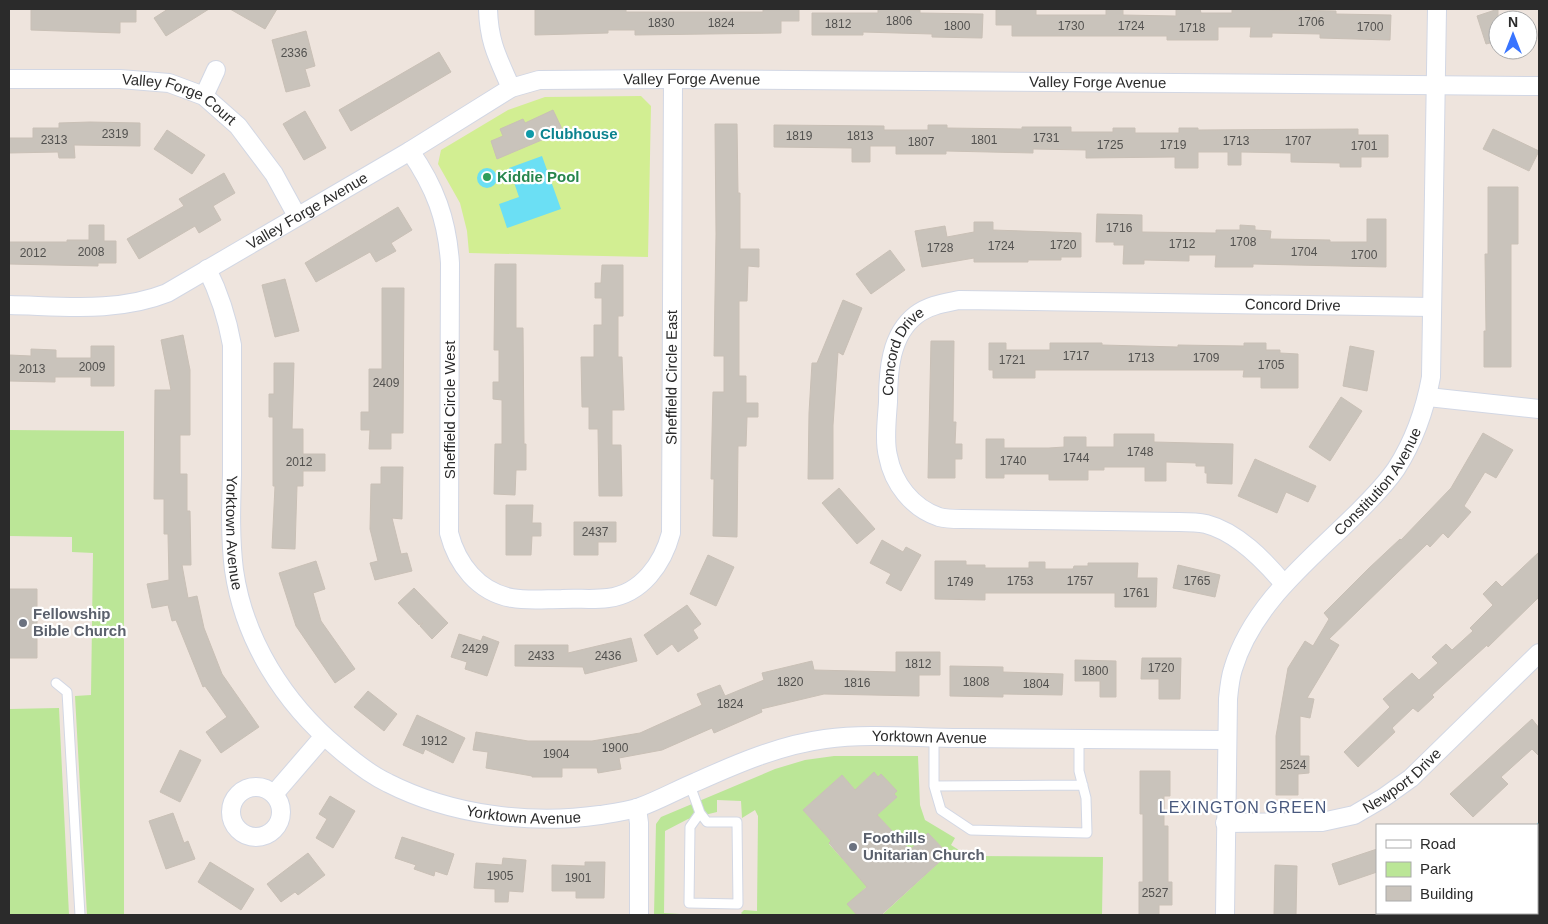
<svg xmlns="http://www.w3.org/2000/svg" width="1548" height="924" font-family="Arial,sans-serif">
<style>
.green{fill:#bbe697}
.pitch{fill:#d2ee92}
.water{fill:#6bdff4}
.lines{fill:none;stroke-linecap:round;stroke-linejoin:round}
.stream{stroke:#6bdff4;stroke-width:5}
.building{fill:#c9c3bb;stroke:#c9c0b6}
.lane-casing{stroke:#d2d7e4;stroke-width:11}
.street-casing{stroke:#d2d7e4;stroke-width:20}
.lane{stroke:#fff;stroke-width:9}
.street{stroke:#fff;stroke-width:18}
.culture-dot{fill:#0f9aa8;stroke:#fff;stroke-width:2}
.leisure-dot{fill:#2e9e5b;stroke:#fff;stroke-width:2}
.worship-dot{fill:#6b7280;stroke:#fff;stroke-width:2}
.labels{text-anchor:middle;stroke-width:4.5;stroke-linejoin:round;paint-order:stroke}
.number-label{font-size:12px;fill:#52514f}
.street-label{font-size:15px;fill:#2b2b2b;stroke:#fff}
.culture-label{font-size:15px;font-weight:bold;fill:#0d838f;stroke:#fff;text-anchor:start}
.leisure-label{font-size:15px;font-weight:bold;fill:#27864d;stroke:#fff;text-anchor:start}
.worship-label{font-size:15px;font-weight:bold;fill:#5b616d;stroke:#fff;text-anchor:start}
.neighbourhood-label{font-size:16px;letter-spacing:1px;fill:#49597e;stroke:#fff}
</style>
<rect width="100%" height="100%" fill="#eee4dd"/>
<path class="green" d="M9 430 124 431V915H87L75 696 91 695 93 553 72 552V537L9 536Z
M59 708 69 915H9V709Z
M834 756H918L920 805 925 820 955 838 951 845 968 856 1103 857 1102 915H877L881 912 883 914 948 854 928 833 910 850 877 815 897 797 894 794 896 791 881 774 878 777 874 772 855 790 842 775 803 810 831 841 829 844 857 875 874 880 848 904 857 915H743L741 913 744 910 757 911 758 816 755 810 742 818 741 801 717 800V812L688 819 665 831 664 913 680 914V915H654L656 824 661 817 775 769 805 760Z
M1539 864V914L1538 915H1407L1410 913H1537V866Z"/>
<path class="pitch" d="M641 96 651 106 648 257 469 253 467 231 460 203 438 164 441 150 508 110 545 97Z"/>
<path class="water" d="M542 156 561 209 507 228 499 204 519 197 509 168Z
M477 178a10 10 0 1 1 20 0a10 10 0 1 1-20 0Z"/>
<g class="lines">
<path class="stream" d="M1537 829 1539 825
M1537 891 1539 890
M1417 915 1419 913
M1490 915 1494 913"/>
</g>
<path class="building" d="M31 9H136V22H120V33L31 30Z
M168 9H209L166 36 154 18Z
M230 9H277L265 29Z
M535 9H626V12H763V9H799V21H781V33L635 35V30H608V33L535 35Z
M878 9 920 10V13L983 14 982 38 932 37V34L863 32V35H812V13H878Z
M996 9H1036V15H1106V9H1123V15L1176 16V9H1200L1201 13H1232V9L1336 11V14L1391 15 1390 40 1320 38V34L1272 33V37H1250L1251 27H1218V40H1167V36H1012V25H996Z
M1498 9V41L1486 44 1477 16Z
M306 31 315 66 305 69 310 86 286 92 272 40Z
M439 52 451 72 351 131 339 110Z
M553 110 563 131 497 159 491 141 503 136 500 129 523 119 525 123Z
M305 111 326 148 304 160 283 124Z
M90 122 140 123V146L74 145 75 158H59L58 152 9 153V138H33V128H59V123Z
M715 124H737L738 193H740V249H759V267L748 266 747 301H739V376H746V403H758V417H747L746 446H738L737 537 713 536 714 479H711L713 392H724V356H714L716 234Z
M774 125 884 126V130H928V125H947V128L1022 129V127H1071V132H1113V128H1135V133H1179V128H1198V130L1358 129V135H1388V157H1361V167H1340V163L1291 162V153L1241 152V165H1228V152H1198V168H1175V157L1086 158V150L1033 149V153L946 151V154H896V146H870V162H852V148L774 147Z
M1493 129 1539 151 1529 171 1483 149Z
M167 130 205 155 192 174 154 149Z
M224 173 235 193 213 206 221 220 199 233 195 226 139 259 127 239 184 206 179 199Z
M1488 187H1518V244H1511V367H1484V331H1486L1485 254H1488Z
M398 207 412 230 391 243 396 251 376 262 370 252 316 282 305 263Z
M1097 214 1142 215V232L1216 233V230H1240V225L1255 226V230L1271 231 1270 239 1330 240V242H1367V219H1386V267L1253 264V267H1215L1216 255H1189V261L1144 260V264H1123L1124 245H1114V242H1096Z
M974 222H993V230L1081 233V257H1061V260H1028V262H974V258L922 267 915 231 945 226 947 237 974 232Z
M89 225H104V241H116V263H98V266L9 264V242H67V240H89Z
M890 250 905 270 871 294 856 274Z
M495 264H516V328H523L524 444H526V470H516L515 495 494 494 495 444H502V400L493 399V382H499V350H494Z
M602 265H623V316H618V357H622L624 410H612V445H621L622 496H599L598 429H589V407H582L581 357H594V325H602V298H595V283H601Z
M285 279 299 331 275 337 262 285Z
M382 288H404L403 433H391V449H369L370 430H361V412H369V369H382Z
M843 300 862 308 843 355 838 352 833 425V479H808L809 413 812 363H817Z
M183 335 190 370V435H180V474H187V511H190L191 565H182L188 598 197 596 204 628 222 674 259 727 221 753 206 732 227 717 205 686 203 687 176 620 172 621 168 605 152 608 147 584 169 580 168 534H164V499H154L155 390H171L161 340Z
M931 341H954L953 422H956L955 444H962V459H955V478H928Z
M989 343H1006V350H1050V343H1102V345L1178 347V345L1244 346V343H1266V350H1280V353L1298 354V388H1261V377H1243L1244 370H1035V378H993V370H989Z
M91 346H114V386H91V377H55V382L9 381V355L31 356V349L56 350V358H91Z
M1350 346 1374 351 1367 391 1343 386Z
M274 363H294L292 429H303V454H325V471H303V486H297L295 549 272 548 275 486H273V417H269V394H274Z
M1341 397 1362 411 1330 461 1309 447Z
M1483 433 1513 450 1496 478 1485 472 1464 506 1471 512 1448 538 1443 533 1430 547 1427 544 1329 639 1339 645 1307 698 1314 699 1310 718 1300 716V756H1309V773L1298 774V795H1276V736L1288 668 1305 641 1313 646 1329 619 1324 613 1368 569 1400 539 1401 540 1451 488Z
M1114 434H1154V442L1233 444 1232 484 1207 483V473H1205V466H1196V463L1166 462V481H1145V467H1104V470H1088V480H1049V474H1004V478H986V439H1004V448H1049L1064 447V437H1086V447H1114Z
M1255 459 1316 486 1308 502 1286 492 1277 513 1238 496Z
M381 467H403L402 519 392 518 401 554 407 553 412 571 375 580 370 563 378 561 370 529 371 484H381Z
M839 488 875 529 857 544 822 503Z
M506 505H533L532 523H541V536H532L531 555H506Z
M574 522H616V542H598V555H574Z
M882 540 903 552 906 547 921 555 901 591 886 583 891 574 870 563Z
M1539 552V597L1488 647 1487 645 1432 695 1434 697 1418 712 1413 708 1392 728 1395 732 1358 767 1344 752 1390 707 1383 699 1412 673 1419 680 1438 663 1432 657 1446 644 1452 650 1473 631 1470 628 1493 605 1483 594 1496 581 1502 587Z
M708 555 734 567 716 606 690 594Z
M316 561 325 589 313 593 321 621 355 669 335 683 296 626 279 573Z
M935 561H966V565H985V568H1029V562H1045V569H1073L1074 566H1088V563H1138L1137 578H1157L1156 607H1115V593H985V600L935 599Z
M1178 565 1220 575 1215 597 1173 588Z
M414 588 448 623 432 639 420 626 423 623 419 625 398 603Z
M9 589H37V658H9Z
M687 605 701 624 693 630 698 638 678 652 672 644 657 655 644 635Z
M459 634 481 641 483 636 499 642 487 676 465 669 467 662 451 657Z
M631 638 637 661 585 674 583 667 515 666V645H568V653Z
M896 652H940V675H919V696L824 694 761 709 762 712 714 733 712 728 662 750 619 758 621 769 598 773 597 768H562V777H532V776L486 768 488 752 473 750 476 732 528 741H592L640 733 702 705 697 694 720 685 725 696 764 680 762 673 812 661 814 670 896 672Z
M1142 658H1181L1180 699H1159V679H1141Z
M1075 660 1116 661V697H1100V681H1075Z
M950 666 1003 667V672L1063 674 1062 695 1003 694V697L950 696Z
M368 691 397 714 384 731 354 707Z
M417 715 465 738 453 763 425 749 423 754 403 745Z
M1532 719 1539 728V756L1532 749 1501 777 1508 784 1473 817 1450 794Z
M180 750 201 760 180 802 160 792Z
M1140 771H1170V796H1164V826H1168V882H1172V905H1159V915H1139V882H1143V814H1140Z
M874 772 878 777 881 774 897 791 894 794 897 797 877 815 910 850 928 833 948 854 881 915H857L847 904 867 887 829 843 831 841 803 810 842 775 855 790Z
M330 796 355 811 333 848 316 838 327 819 319 814Z
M173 813 184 843 188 841 195 859 166 869 149 821Z
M402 837 454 854 447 875 435 871 434 876 414 869 416 865 395 858Z
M1377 849V872L1339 885 1332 864Z
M308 853 325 875 298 895 295 892 281 902 267 884Z
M503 858 526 860 523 892 509 891 508 902H495V889L474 888 476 863 502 865Z
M210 862 254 889 241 910 198 882Z
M585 862H605L604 898H576V891H552V865L585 866Z
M1275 865 1297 866 1296 915H1274Z"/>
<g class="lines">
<g class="lane-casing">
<path id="lane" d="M56 683 67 692 80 915
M934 738V786L941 810 971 830 1087 833 1086 798 1079 771V738
M690 785 700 813 690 827 689 903 738 904 737 822H707L700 813
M934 786 1083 785"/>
</g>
<g class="street-casing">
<g id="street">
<path d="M488 9C489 43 498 58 511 88"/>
<path id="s1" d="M9 79H120L169 83 204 96 238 126 274 174 297 216"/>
<path d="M204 96 216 70"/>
<path id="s2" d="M410 151C435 187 447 219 450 263L449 533C457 564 478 592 512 598 528 601 546 599 562 599 577 598 593 600 608 598 642 594 663 563 671 533L673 79"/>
<path id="s3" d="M207 269C220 295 227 317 232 345 232 388 232 432 232 475 231 506 230 538 234 570 244 640 284 703 338 748 353 761 369 774 388 783 451 815 530 825 600 815 613 813 628 811 640 807 659 800 677 790 696 782 736 764 780 745 825 739 870 733 915 738 961 738 1049 738 1137 739 1226 740"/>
<path id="s4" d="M9 305C62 306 117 313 167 293L410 151 511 88 539 80 673 79 1539 86"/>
<path d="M1428 397 1539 409"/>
<path id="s5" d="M1284 584C1264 560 1237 532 1206 524 1197 522 1187 522 1179 522L962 519C955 519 946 519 939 517 912 508 893 483 888 456 884 441 887 418 888 402 888 372 890 335 916 315 929 305 945 303 959 300L1432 307"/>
<circle cx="256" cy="812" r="25"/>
<path d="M274 794 324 736"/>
<path d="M637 808 639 823V915"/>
<path id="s6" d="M1225 823 1322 822 1354 815 1383 798 1411 778 1539 653"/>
<path id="s7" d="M1225 915 1228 699C1229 689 1230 678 1233 669 1252 606 1305 564 1351 519 1367 503 1383 488 1396 469 1414 441 1425 410 1431 377L1437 9"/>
</g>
</g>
<use href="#lane" class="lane"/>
<use href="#street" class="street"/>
</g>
<circle class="culture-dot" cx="530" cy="134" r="5"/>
<circle class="leisure-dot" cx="487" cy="177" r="5"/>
<g class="worship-dot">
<circle cx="23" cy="623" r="5"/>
<circle cx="853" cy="847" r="5"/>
</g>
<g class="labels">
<g class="number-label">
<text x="899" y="25">1806</text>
<text x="1311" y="26">1706</text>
<text x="661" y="27">1830</text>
<text x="721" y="27">1824</text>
<text x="838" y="28">1812</text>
<text x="957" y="30">1800</text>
<text x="1071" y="30">1730</text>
<text x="1131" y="30">1724</text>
<text x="1370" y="31">1700</text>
<text x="1192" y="32">1718</text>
<text x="294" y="57">2336</text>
<text x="115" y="138">2319</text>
<text x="799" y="140">1819</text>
<text x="860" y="140">1813</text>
<text x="1046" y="142">1731</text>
<text x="54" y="144">2313</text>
<text x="984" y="144">1801</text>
<text x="1236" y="145">1713</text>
<text x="1298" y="145">1707</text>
<text x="921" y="146">1807</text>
<text x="1110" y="149">1725</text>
<text x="1173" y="149">1719</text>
<text x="1364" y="150">1701</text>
<text x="1119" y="232">1716</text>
<text x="1243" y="246">1708</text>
<text x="1182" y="248">1712</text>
<text x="1063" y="249">1720</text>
<text x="1001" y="250">1724</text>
<text x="940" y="252">1728</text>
<text x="91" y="256">2008</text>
<text x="1304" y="256">1704</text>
<text x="33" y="257">2012</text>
<text x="1364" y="259">1700</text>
<text x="1076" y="360">1717</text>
<text x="1141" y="362">1713</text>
<text x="1206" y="362">1709</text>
<text x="1012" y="364">1721</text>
<text x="1271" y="369">1705</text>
<text x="92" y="371">2009</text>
<text x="32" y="373">2013</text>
<text x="386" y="387">2409</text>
<text x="1140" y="456">1748</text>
<text x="1076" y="462">1744</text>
<text x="1013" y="465">1740</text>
<text x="299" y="466">2012</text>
<text x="595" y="536">2437</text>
<text x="1020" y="585">1753</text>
<text x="1080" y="585">1757</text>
<text x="1197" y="585">1765</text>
<text x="960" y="586">1749</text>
<text x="1136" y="597">1761</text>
<text x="475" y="653">2429</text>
<text x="541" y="660">2433</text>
<text x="608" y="660">2436</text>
<text x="918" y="668">1812</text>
<text x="1161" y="672">1720</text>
<text x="1095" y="675">1800</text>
<text x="790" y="686">1820</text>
<text x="976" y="686">1808</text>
<text x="857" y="687">1816</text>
<text x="1036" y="688">1804</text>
<text x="730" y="708">1824</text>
<text x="434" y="745">1912</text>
<text x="615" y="752">1900</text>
<text x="556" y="758">1904</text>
<text x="1293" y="769">2524</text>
<text x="500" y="880">1905</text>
<text x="578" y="882">1901</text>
<text x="1155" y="897">2527</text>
</g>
<g class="street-label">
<text dy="5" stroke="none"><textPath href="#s4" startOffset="742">Valley Forge Avenue</textPath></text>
<text dy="5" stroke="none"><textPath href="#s4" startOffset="1148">Valley Forge Avenue</textPath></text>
<text dy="5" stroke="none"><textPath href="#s1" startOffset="175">Valley Forge Court</textPath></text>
<text dy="5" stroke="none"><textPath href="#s4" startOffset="322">Valley Forge Avenue</textPath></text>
<text dy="5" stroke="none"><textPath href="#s5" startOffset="979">Concord Drive</textPath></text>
<text dy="5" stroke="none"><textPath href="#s5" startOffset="559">Concord Drive</textPath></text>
<text dy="5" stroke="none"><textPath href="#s2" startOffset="834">Sheffield Circle East</textPath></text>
<text transform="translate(450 410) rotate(-90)" y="5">Sheffield Circle West</text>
<text dy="5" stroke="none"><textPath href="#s7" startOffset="486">Constitution Avenue</textPath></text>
<text dy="5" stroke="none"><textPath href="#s3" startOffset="268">Yorktown Avenue</textPath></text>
<text dy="5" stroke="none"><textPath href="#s3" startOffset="1138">Yorktown Avenue</textPath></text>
<text dy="5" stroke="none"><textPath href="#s6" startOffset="189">Newport Drive</textPath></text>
<text dy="5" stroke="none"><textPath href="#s3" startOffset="718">Yorktown Avenue</textPath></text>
</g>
<g class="culture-label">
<text x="540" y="139">Clubhouse</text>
</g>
<g class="leisure-label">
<text x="497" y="182">Kiddie Pool</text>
</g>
<g class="worship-label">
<text x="33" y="619">Fellowship<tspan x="33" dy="17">Bible Church</tspan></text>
<text x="863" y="843">Foothills<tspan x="863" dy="17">Unitarian Church</tspan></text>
</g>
<g class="neighbourhood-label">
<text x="1243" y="813">LEXINGTON GREEN</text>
</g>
</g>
<rect width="1548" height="924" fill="none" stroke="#2b2b2b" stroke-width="20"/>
<rect x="1376" y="824" width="162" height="90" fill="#ffffff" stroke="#aaaaaa"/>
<rect x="1386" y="840" width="25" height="8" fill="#ffffff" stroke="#aaaaaa"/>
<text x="1420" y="849" font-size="15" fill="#2b2b2b">Road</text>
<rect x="1386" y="862" width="25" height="15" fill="#bbe697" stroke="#aaaaaa"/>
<text x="1420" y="874" font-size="15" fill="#2b2b2b">Park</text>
<rect x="1386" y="886" width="25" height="15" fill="#c9c3bb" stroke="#aaaaaa"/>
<text x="1420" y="899" font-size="15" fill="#2b2b2b">Building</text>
<g transform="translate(1513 35)"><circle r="24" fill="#ffffff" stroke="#aaaaaa"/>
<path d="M0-4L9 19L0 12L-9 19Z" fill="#3874ff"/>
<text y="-8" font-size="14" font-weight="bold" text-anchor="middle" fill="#2b2b2b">N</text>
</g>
</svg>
